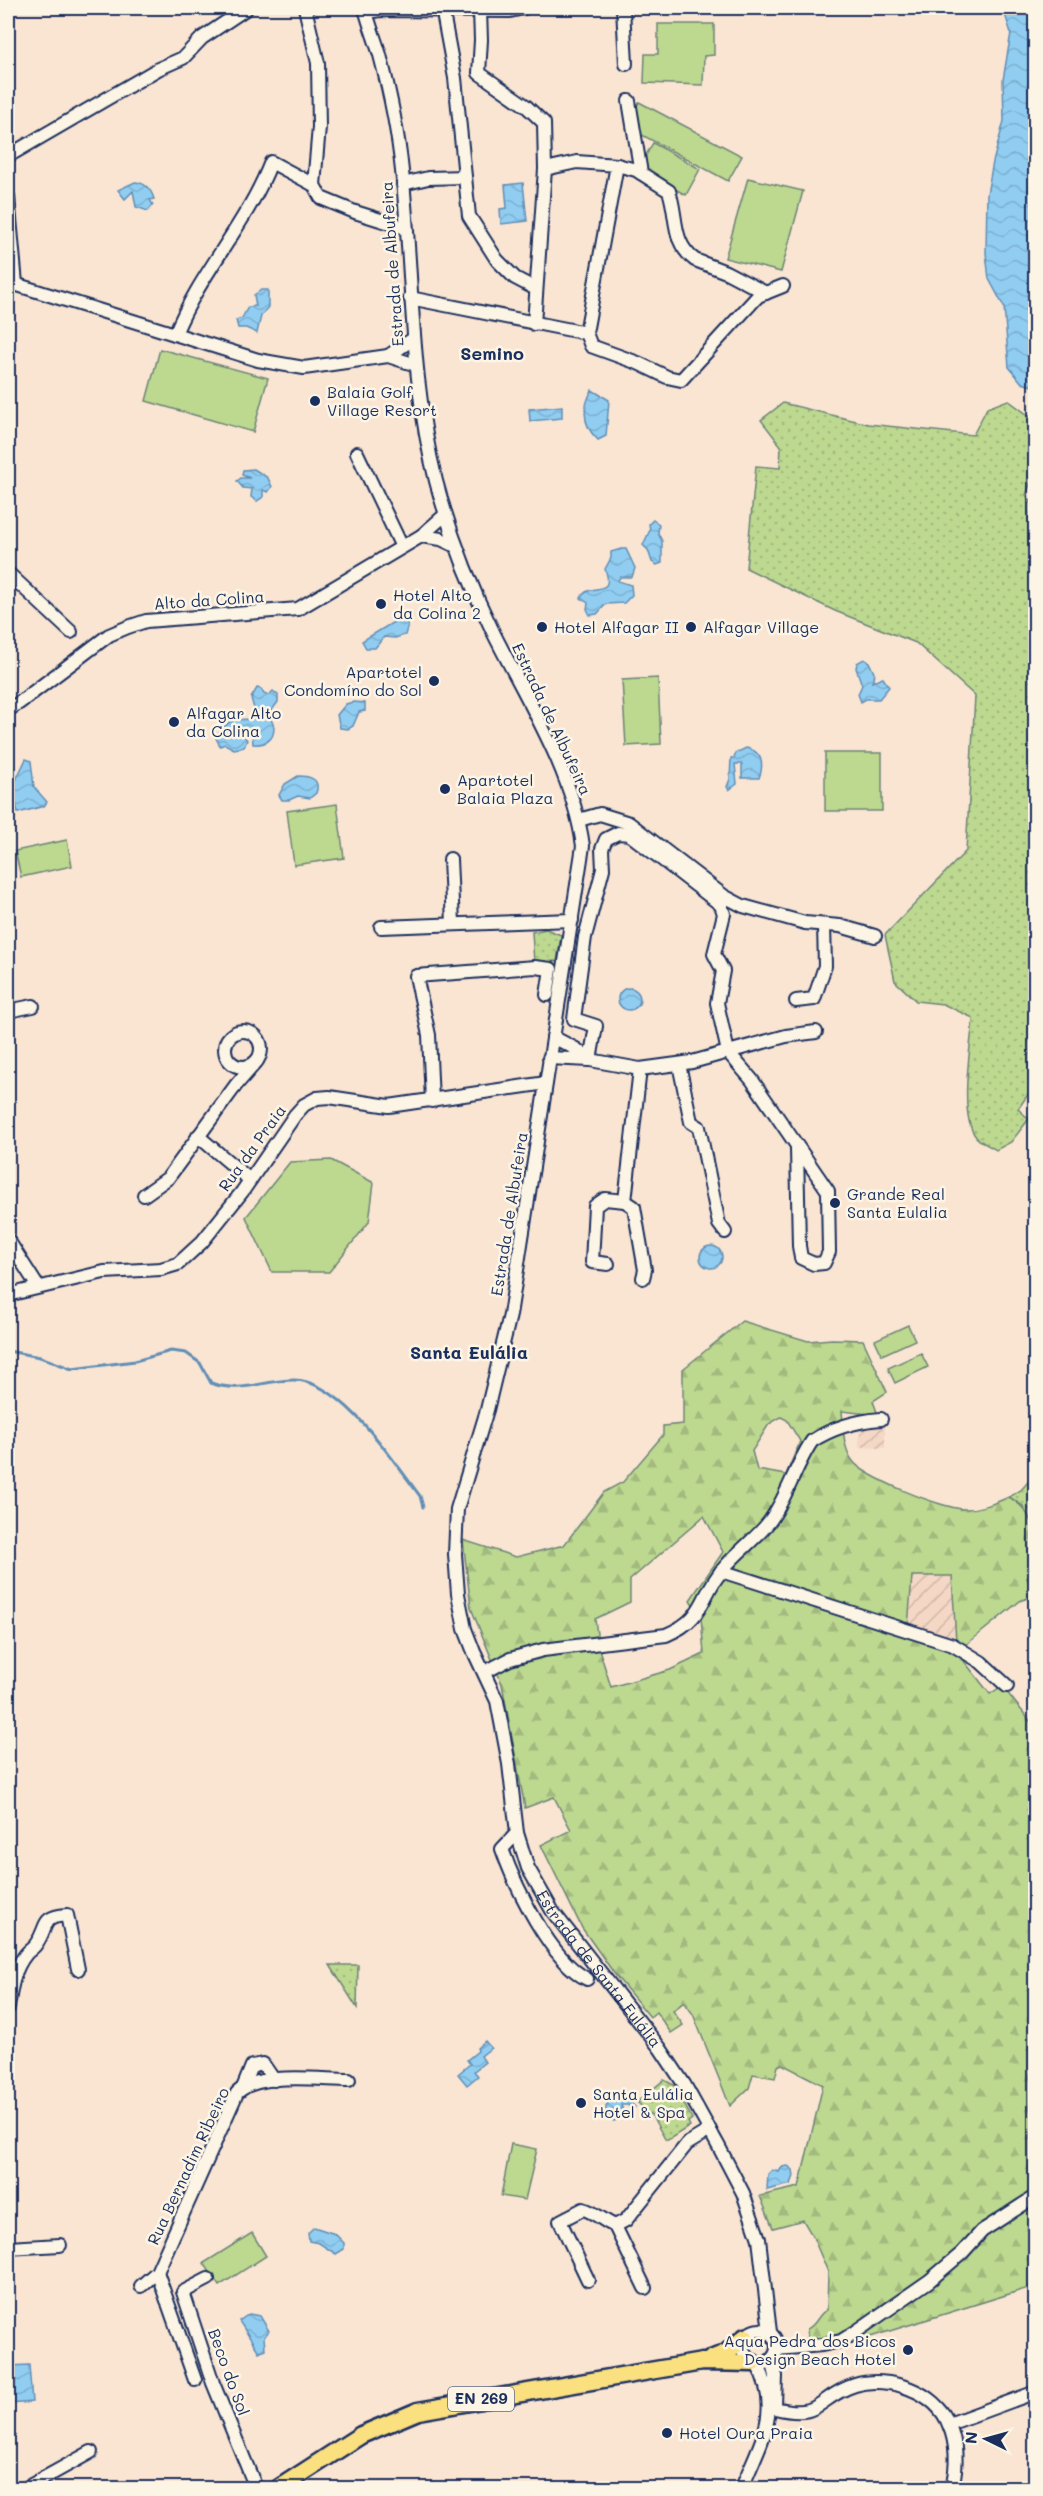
<svg xmlns="http://www.w3.org/2000/svg" width="1043" height="2496" font-family="Mali,sans-serif">
<style>
.industrial{fill:url(#industrial-furrows)}
.grass{fill:url(#grass-dots);stroke:#6c8476;stroke-width:1.5}
.forest{fill:url(#forest-firs);stroke:#6c8476;stroke-width:1.5;fill-rule:evenodd}
.pitch{fill:#bdd88f;stroke:#6c8476;stroke-width:1.5}
.water{fill:url(#water-waves);stroke:#618eb6;stroke-width:1.5}
.lines{fill:none;stroke-linecap:round;stroke-linejoin:round}
.stream{stroke:#618eb6;stroke-width:3}
.minor-casing{stroke:#1b2f5e;stroke-width:16}
.major-casing{stroke:#1b2f5e;stroke-width:21}
.minor{stroke:#fcf5e5;stroke-width:12}
.major{stroke:#fbe080;stroke-width:16}
.poi-dot{fill:#1b2f5e;stroke:#fcf5e5;stroke-width:2}
.labels{text-anchor:middle;stroke-width:5;stroke-linejoin:round;paint-order:stroke}
.shield{fill:#fcf5e5;stroke:#5e6a86;stroke-width:1.5}
.shield-label{font-size:15px;font-weight:bold;fill:#1b2f5e}
.street-label{font-size:16px;fill:#1b2f5e;stroke:#fcf5e5}
.poi-label{font-size:16px;fill:#1b2f5e;stroke:#fcf5e5;text-anchor:start}
.neighbourhood-label{font-size:18px;font-weight:bold;fill:#1b2f5e;stroke:#fcf5e5}
</style>
<defs>
<pattern id="industrial-furrows" width="10" height="10" patternUnits="userSpaceOnUse" patternTransform="scale(1.5)"><rect width="10" height="10" fill="#f4d7c4"/><path d="M-1 1l2-2M0 10L10 0M9 11l2-2" fill="none" stroke="#d1b9ab"/></pattern>
<pattern id="grass-dots" width="8" height="8" patternUnits="userSpaceOnUse" patternTransform="scale(1.5)"><rect width="8" height="8" fill="#bdd88f"/><path d="M2 2h.1M6 6h.1" fill="none" stroke="#a2ba7e" stroke-width="1.8" stroke-linecap="round"/></pattern>
<pattern id="forest-firs" width="22" height="20" patternUnits="userSpaceOnUse" patternTransform="scale(1.5)"><rect width="22" height="20" fill="#bdd88f"/><path d="M5 1l3.5 6h-7zM16 11l3.5 6h-7z" fill="#a2ba7e"/></pattern>
<pattern id="water-waves" width="16" height="10" patternUnits="userSpaceOnUse" patternTransform="scale(1.5)"><rect width="16" height="10" fill="#90cdf1"/><path d="M0 5q4-4 8 0t8 0" fill="none" stroke="#7cb0d1"/></pattern>
</defs>
<rect width="100%" height="100%" fill="#fae5d3"/>
<filter id="ink" filterUnits="userSpaceOnUse"><feTurbulence type="fractalNoise" baseFrequency=".0167" numOctaves="2"/><feDisplacementMap in="SourceGraphic" scale="12" xChannelSelector="R" yChannelSelector="G"/><feConvolveMatrix kernelMatrix="1 2 1 2 8 2 1 2 1" color-interpolation-filters="sRGB"/></filter>
<g filter="url(#ink)">
<path class="industrial" d="M885 1424V1448L859 1447 860 1427Z
M912 1576H952L956 1642 908 1627Z"/>
<path class="grass" d="M1008 400 1036 421 1035 471 1026 495 1036 509V1083L1018 1109 1029 1119 1011 1142 996 1150C990 1146 980 1142 976 1137 958 1115 971 1046 973 1018L943 1004 916 1001 895 981 885 935 966 851 975 696 916 643 835 611 746 568 756 466 780 468 781 446 761 420 783 403 868 424 973 435 987 408Z
M546 929 561 935 557 961 534 963 532 932Z
M1035 1474V1534L1023 1506 1009 1497 1021 1490Z
M330 1965H358L357 2008Z
M664 2080 674 2085 692 2119 688 2122 690 2126 668 2140 665 2139 652 2116 637 2102Z"/>
<path class="forest" d="M742 1321 808 1341 832 1339 863 1340 887 1392 873 1401 878 1415 842 1411C844 1428 842 1445 852 1460 863 1477 943 1509 965 1509 981 1509 993 1504 1009 1497 1040 1515 1035 1544 1035 1575L1027 1578 1035 1595 1020 1601 957 1652 990 1694 1002 1686 1035 1727V2286L838 2347 808 2350 807 2329C817 2325 818 2313 827 2310L828 2272 813 2237 803 2220 773 2228 760 2196 799 2187 823 2085 782 2064 778 2066 775 2078 753 2074 749 2088 730 2106 693 2014 684 2002 673 2011 683 2025 671 2033 656 2012 650 2017 616 1976 582 1928 541 1845 571 1830 554 1797 525 1808 502 1684 471 1608 463 1540 516 1557 564 1545 604 1492 623 1482 663 1435V1426L683 1424V1369ZM781 1417 787 1420 800 1441 786 1475 757 1470 752 1451 769 1424ZM704 1516 723 1552 690 1600 701 1617 704 1654 670 1670 611 1687 599 1649 595 1619 630 1602V1580ZM912 1576H952L956 1642 908 1627Z"/>
<path class="pitch" d="M658 24H714V55L704 56 703 85 644 83 645 54H658Z
M639 102 742 156 728 181 627 127Z
M653 143 700 169 686 195 638 169Z
M748 178 803 191 781 272 725 258Z
M160 349 268 378 253 432 146 401Z
M658 678 661 744 626 746 622 680Z
M825 753H882V811H825Z
M337 804 344 858 294 865 287 811Z
M67 840 72 866 21 877 15 851Z
M331 1160 374 1183 369 1222 329 1272H272L246 1217 290 1162Z
M908 1325 915 1340 882 1355 875 1340Z
M921 1353 928 1367 895 1383 888 1368Z
M511 2144 537 2149 525 2200 501 2196Z
M252 2233 266 2256 219 2286 204 2263Z"/>
<path class="water" d="M1003 8H1035V387L1022 383 1009 367 1004 307 989 279 986 253 987 194 993 162 1004 121 1003 80 1011 33Z
M135 182C146 183 151 189 154 199L150 200 153 205 148 211 136 207 133 191 125 199 118 190Z
M523 183 527 221 501 224 500 209 507 208 505 185Z
M261 290H268V307L261 316 257 333 246 328H238L236 320 242 318 248 307 256 306 254 295Z
M592 390 609 400 606 436 598 440C582 425 582 408 592 390Z
M562 406V418L530 421 529 409Z
M254 469 268 478 272 487 268 492 263 490V497L257 501 251 497 252 489 243 488 237 481 241 478H250L242 475 243 470Z
M653 520 659 524 658 533 662 541V563L657 565 652 562 648 550 643 545 650 530 649 524Z
M621 549H626L635 568 632 577H620L618 581 631 585 632 595 624 603 606 604 597 614 590 615 587 609 588 603 581 598C588 581 616 599 605 569L611 558V552Z
M402 617 408 625 405 635 395 638 384 637 375 648H366L362 641Z
M864 659 869 662 875 675 872 682 883 678 889 687 879 699H866L861 702 858 694 862 685 856 668 857 663Z
M257 688 261 689 264 694 269 695 273 691 278 695V702L269 714C270 719 274 724 274 728 274 741 264 745 253 744L252 732 247 728 242 733 247 740 244 747 234 749 225 744 220 746 215 736C223 732 224 723 234 720 243 718 250 723 255 712L251 698Z
M353 702 365 703V711L359 712 353 726 348 729 340 728 337 715 346 704Z
M746 748C763 751 764 765 759 778H742V764H735L737 784 729 790 727 787 730 779 731 758H734L736 753Z
M26 759 31 761 34 787 47 802 44 806 18 813 11 785 15 782Z
M298 776C310 776 321 779 316 793L310 798 298 796 289 800H282L279 795 285 784Z
M618 999a11 11 0 1 1 22 0a11 11 0 1 1-22 0Z
M700 1257a11 11 0 1 1 22 0a11 11 0 1 1-22 0Z
M485 2041 491 2048 481 2056 485 2062 474 2071 478 2076 467 2085 458 2074 470 2064 467 2060 478 2051 477 2048Z
M614 2098 620 2101 628 2099 635 2107 631 2109 628 2105H621L624 2113 622 2117 614 2121 606 2115C605 2107 606 2102 614 2098Z
M788 2166 793 2170 794 2176 791 2184 767 2190 768 2174 772 2170 779 2172 782 2167Z
M314 2227 335 2234 344 2243V2249L336 2254 319 2243 309 2241 308 2233Z
M249 2314 260 2316 269 2331 264 2337 265 2349 259 2352 239 2321Z
M29 2365 32 2402 10 2404 8 2366Z"/>
<g class="lines">
<path class="stream" d="M8 1351 40 1357 72 1369 135 1361 171 1351 186 1353 200 1363 211 1383C239 1394 265 1380 293 1380 341 1379 394 1462 420 1496L423 1507"/>
<g class="minor-casing">
<g id="minor">
<path d="M305 8 318 63 319 127 314 185 321 198 355 212 406 228"/>
<path id="s1" d="M365 8C369 24 375 39 380 55 390 93 398 132 402 171 413 275 410 380 436 481 450 534 470 585 494 634 527 700 573 772 583 846L510 1315 487 1410 457 1509 455 1554 458 1594 465 1629 474 1652 497 1701 509 1764 517 1833 528 1868 553 1912 660 2048 684 2084 719 2147 743 2193 759 2239 770 2332"/>
<path d="M442 8 455 78 469 216 497 260 515 278 536 289"/>
<path d="M623 8 626 64"/>
<path d="M480 10 481 40 479 73 526 106 544 123 545 169 534 324"/>
<path d="M366 12 380 10 510 11 524 8"/>
<path d="M629 101 641 173"/>
<path d="M8 156 158 69 183 58 202 38 247 8"/>
<path d="M617 165 636 170 669 191C678 217 671 242 695 260L726 272 766 293"/>
<path d="M545 169 577 162 617 165 586 333 591 346 638 363 667 377 681 380 758 296 783 286"/>
<path d="M403 184 428 178 465 177"/>
<path d="M8 196 16 284"/>
<path d="M8 282 258 360 304 368 388 356 416 365"/>
<path d="M410 298 586 333"/>
<path d="M175 334C200 273 247 224 271 162L314 185"/>
<path d="M388 356 413 339"/>
<path d="M357 453 402 547"/>
<path d="M421 536 441 539 456 546"/>
<path d="M8 573 71 632"/>
<path d="M8 710 19 703 109 635 128 627 146 621 172 619 298 609 421 536 445 515"/>
<path d="M579 820 600 814 629 823 724 896 743 906 805 923 840 926 875 936"/>
<path d="M450 859 453 923"/>
<path d="M381 927 572 920"/>
<path d="M796 1001 814 999 825 966 824 925"/>
<path d="M8 1011 33 1006"/>
<circle cx="243" cy="1049" r="18"/>
<path d="M553 1037 576 1049 590 1060"/>
<path d="M549 1058 590 1060 640 1069 692 1062 786 1036 816 1032"/>
<path d="M590 1060 596 1026 574 1019 585 937 603 869 602 849 606 839 618 833 629 834 721 905 724 914 714 954 723 971 717 1003 728 1052 752 1080 828 1191 829 1252 824 1263 814 1264 801 1258 799 1246 797 1148"/>
<path d="M679 1064 691 1122 699 1127 719 1224 725 1232"/>
<path d="M640 1069 625 1201 634 1207 645 1270 643 1278"/>
<path d="M432 1101 429 1035 416 976 535 967 551 969 547 995"/>
<path d="M198 1136 250 1180"/>
<path d="M144 1195 168 1178 236 1085 257 1061"/>
<path d="M8 1240 38 1287"/>
<path d="M608 1264 592 1262 595 1206 605 1199 625 1201"/>
<path d="M8 1295 104 1272 161 1269 178 1264 202 1242 242 1192 295 1115 304 1105 317 1098 329 1097 389 1106 546 1083"/>
<path d="M721 1571 953 1645 981 1662 1007 1686"/>
<path d="M485 1672 510 1659 543 1650 666 1635C707 1618 699 1596 724 1568 738 1551 756 1539 769 1522 787 1498 795 1466 812 1441 832 1428 857 1421 881 1419"/>
<path d="M517 1833 502 1849C515 1886 551 1961 587 1979"/>
<path d="M8 2008C11 1989 13 1970 26 1954 29 1950 34 1948 36 1944 49 1927 39 1917 67 1915L78 1969"/>
<path d="M243 2088 252 2066 263 2064 274 2080"/>
<path d="M615 2226 645 2288"/>
<path d="M8 2248 60 2245"/>
<path d="M157 2272 195 2380"/>
<path d="M208 2279 183 2292 213 2383 256 2488"/>
<path d="M588 2280 560 2221 583 2209C595 2212 603 2221 615 2226L626 2220 687 2144 710 2130"/>
<path d="M141 2286 157 2272 237 2093C257 2071 320 2080 349 2080"/>
<circle cx="760" cy="2347" r="17"/>
<path d="M777 2349 822 2345 841 2341 857 2331 929 2281 962 2253 982 2231 1036 2196"/>
<path d="M772 2359 776 2376 775 2405"/>
<path d="M775 2408C823 2420 816 2397 855 2385 888 2375 936 2391 949 2425 958 2446 957 2467 952 2488"/>
<path d="M949 2424 1036 2392"/>
<path d="M26 2488 91 2452"/>
<path d="M742 2488C760 2442 783 2412 757 2364"/>
</g>
</g>
<g class="major-casing">
<path id="major" d="M711 2359 726 2353 745 2337
M279 2488 361 2435 418 2411 702 2362 753 2363"/>
</g>
<use href="#minor" class="minor"/>
<use href="#major" class="major"/>
</g>
</g>
<g class="poi-dot">
<circle cx="315" cy="401" r="6"/>
<circle cx="381" cy="604" r="6"/>
<circle cx="542" cy="627" r="6"/>
<circle cx="691" cy="627" r="6"/>
<circle cx="434" cy="681" r="6"/>
<circle cx="174" cy="722" r="6"/>
<circle cx="445" cy="789" r="6"/>
<circle cx="835" cy="1203" r="6"/>
<circle cx="581" cy="2103" r="6"/>
<circle cx="908" cy="2350" r="6"/>
<circle cx="667" cy="2433" r="6"/>
</g>
<g class="labels">
<rect class="shield" x="448" y="2387" width="66" height="24" rx="4.5"/>
<g class="shield-label">
<text x="481" y="2404">EN 269</text>
</g>
<g class="street-label">
<text transform="translate(392 264) rotate(-94)" y="6">Estrada de Albufeira</text>
<text transform="translate(209 600) rotate(-4)" y="6">Alto da Colina</text>
<text transform="translate(552 719) rotate(65)" y="6">Estrada de Albufeira</text>
<text transform="translate(252 1148) rotate(-54)" y="6">Rua da Praia</text>
<text transform="translate(509 1214) rotate(-81)" y="6">Estrada de Albufeira</text>
<text dy="6" stroke="none"><textPath href="#s1" startOffset="2044">Estrada de Santa Eulália</textPath></text>
<text transform="translate(188 2166) rotate(-65)" y="6">Rua Bernadim Ribeiro</text>
<text transform="translate(229 2372) rotate(70)" y="6">Beco do Sol</text>
</g>
<g class="poi-label">
<text x="327" y="398">Balaia Golf<tspan x="327" dy="18">Village Resort</tspan></text>
<text x="393" y="601">Hotel Alto<tspan x="393" dy="18">da Colina 2</tspan></text>
<text x="554" y="633">Hotel Alfagar II</text>
<text x="703" y="633">Alfagar Village</text>
<text x="422" y="678" text-anchor="end">Apartotel<tspan x="422" dy="18">Condomíno do Sol</tspan></text>
<text x="186" y="719">Alfagar Alto<tspan x="186" dy="18">da Colina</tspan></text>
<text x="457" y="786">Apartotel<tspan x="457" dy="18">Balaia Plaza</tspan></text>
<text x="847" y="1200">Grande Real<tspan x="847" dy="18">Santa Eulalia</tspan></text>
<text x="593" y="2100">Santa Eulália<tspan x="593" dy="18">Hotel &amp; Spa</tspan></text>
<text x="896" y="2347" text-anchor="end">Aqua Pedra dos Bicos<tspan x="896" dy="18">Design Beach Hotel</tspan></text>
<text x="679" y="2439">Hotel Oura Praia</text>
</g>
<g class="neighbourhood-label">
<text x="492" y="360">Semino</text>
<text x="469" y="1359">Santa Eulália</text>
</g>
</g>
<rect width="1043" height="2496" fill="none" stroke="#fcf5e5" stroke-width="30"/>
<rect x="15" y="15" width="1013" height="2466" fill="none" stroke="#1b2f5e" stroke-width="2" filter="url(#ink)"/>
<g transform="translate(986 2439) rotate(275)" stroke="#fcf5e5" stroke-width="4.5" paint-order="stroke">
<path d="M0-4.5L10 22L0 15L-10 22Z" fill="#1b2f5e"/>
<text y="-9" font-size="16" font-weight="bold" text-anchor="middle" fill="#1b2f5e">N</text>
</g>
</svg>
